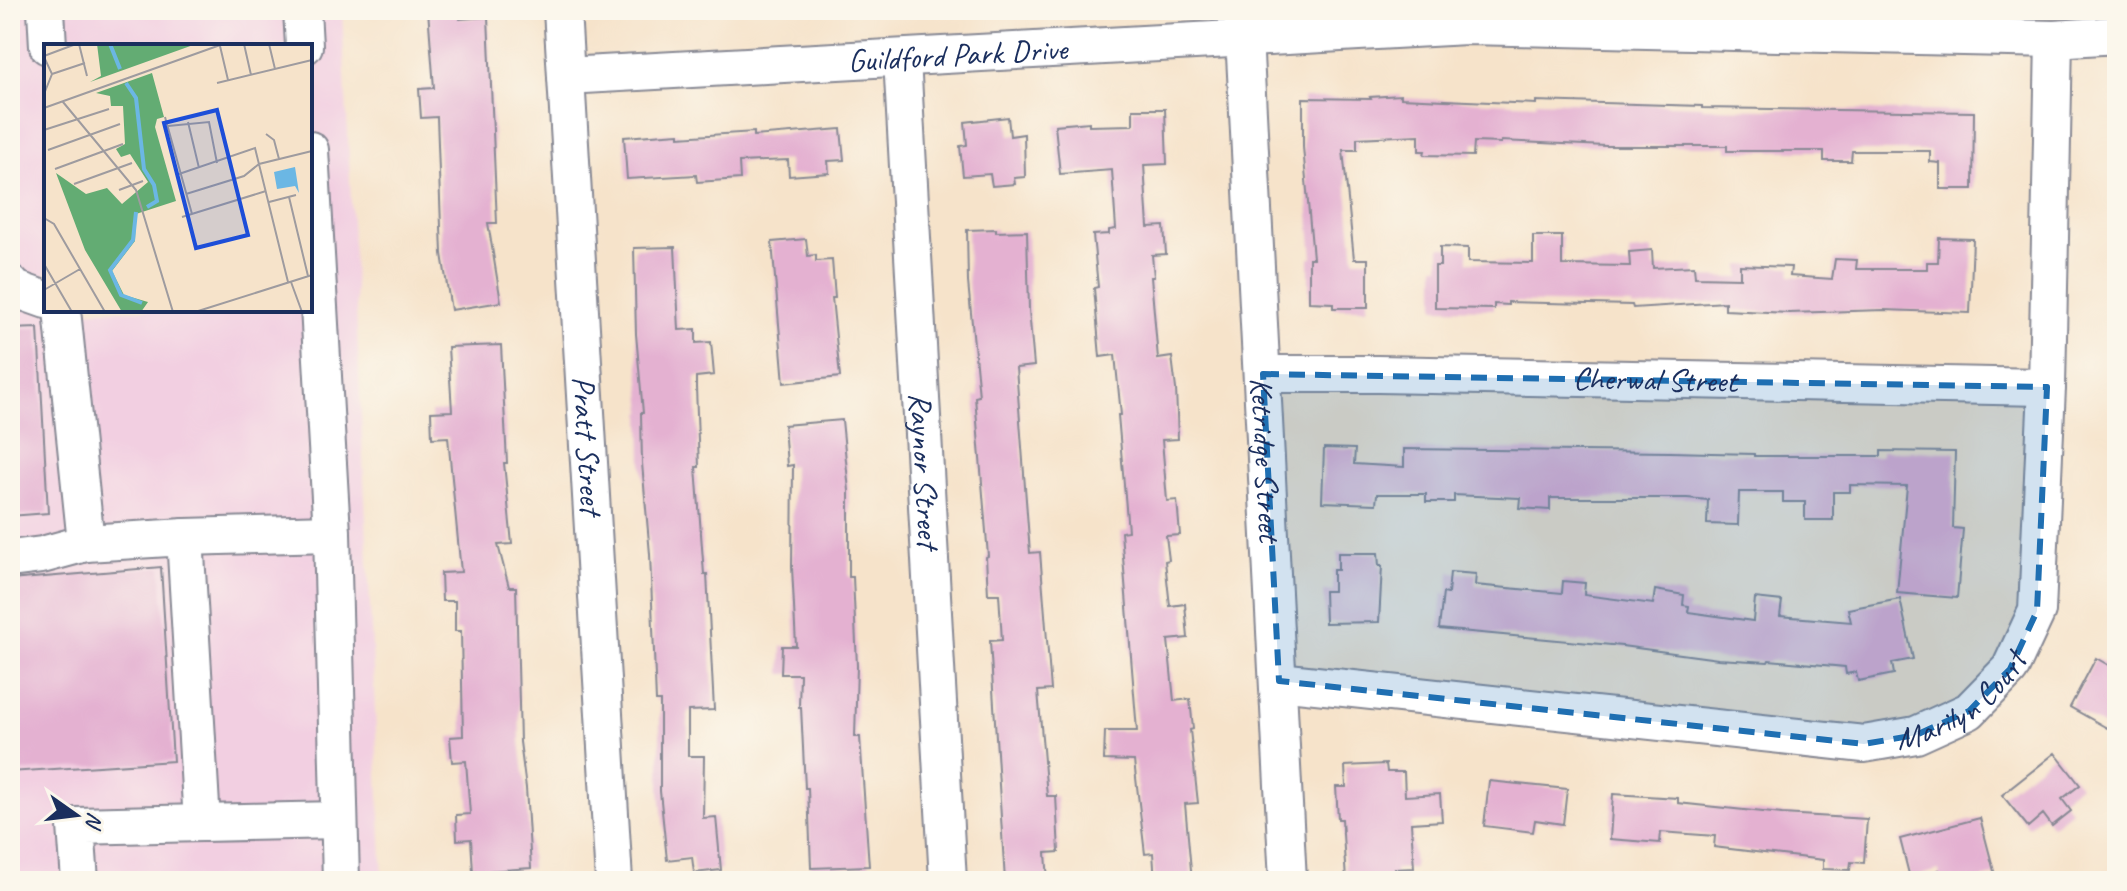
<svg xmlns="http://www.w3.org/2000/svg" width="2127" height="891" font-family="Caveat,sans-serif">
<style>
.built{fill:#f2cfe1;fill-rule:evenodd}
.building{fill:#e4b1d1}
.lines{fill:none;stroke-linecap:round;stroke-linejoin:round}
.minor-casing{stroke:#888994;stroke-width:40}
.minor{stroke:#fff;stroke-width:36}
.marked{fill:#1f6fb2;fill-opacity:0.2;stroke:#1f6fb2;stroke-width:6;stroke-dasharray:16 10;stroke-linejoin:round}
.labels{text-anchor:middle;stroke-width:7;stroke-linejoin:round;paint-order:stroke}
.street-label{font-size:32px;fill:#1b2f5e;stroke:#fbf7ec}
.inset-river{fill:none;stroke:#6bb7e4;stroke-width:4}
.inset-road{fill:none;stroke:#9e9b9f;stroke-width:2}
.view{fill:#1d4ed8;fill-opacity:0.15;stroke:#1d4ed8;stroke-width:4}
.inset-edge{fill:none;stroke:#1b2f5e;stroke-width:4}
</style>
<rect width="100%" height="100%" fill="#fbf7ec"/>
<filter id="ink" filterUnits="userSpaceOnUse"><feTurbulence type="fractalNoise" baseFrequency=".0125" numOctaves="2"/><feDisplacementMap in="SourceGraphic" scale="16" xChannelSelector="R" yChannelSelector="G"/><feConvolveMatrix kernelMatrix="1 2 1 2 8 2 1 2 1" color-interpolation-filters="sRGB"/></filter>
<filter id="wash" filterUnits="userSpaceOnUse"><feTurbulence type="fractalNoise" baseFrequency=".006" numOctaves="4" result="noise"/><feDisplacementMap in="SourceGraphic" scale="32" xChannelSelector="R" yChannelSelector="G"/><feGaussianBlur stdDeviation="1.8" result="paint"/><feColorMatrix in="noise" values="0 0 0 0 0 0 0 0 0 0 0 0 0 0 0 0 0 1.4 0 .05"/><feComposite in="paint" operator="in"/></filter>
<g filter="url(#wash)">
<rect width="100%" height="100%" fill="#f6e3ca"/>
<path class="built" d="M10 10H342L383 881H10ZM46 46H310V310H46Z"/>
<g id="blocks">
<path class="building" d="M428 10H459L460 19 488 17 497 223H488L501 302 451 310 442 254 437 117 421 118 419 89 434 88Z
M1401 95V98L1536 104V101L1702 106V108L1974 112 1973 189H1940V163L1930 162V151H1852L1851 161H1824V151H1727V146H1606L1501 141V143L1474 142 1473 156 1424 155 1425 151H1419V135L1357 138V150H1343L1354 259H1368V308H1333V303L1309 302V258H1313L1303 147V98L1371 99 1370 97Z
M1133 109H1165L1167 164 1144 165 1148 227 1164 226 1166 254 1152 255 1154 277H1151L1158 359 1172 357 1176 389 1178 439 1162 440 1167 501 1177 500 1180 535 1166 536 1169 560 1165 561 1170 606 1185 604 1188 638 1168 640 1174 701 1190 699 1193 729 1190 730 1198 803 1185 804 1192 881H1155L1153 853 1145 854 1134 761 1104 760 1105 731H1137L1121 532 1128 531 1118 415H1121L1115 355 1100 357 1094 288 1098 287 1093 235 1109 234V230L1116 229 1112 170 1060 174 1055 125 1089 122V126L1133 125Z
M1008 117 1010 136 1024 134 1025 177 1014 178 1015 184 992 186 990 174 963 176 960 146 967 145 965 122Z
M841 129 844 160 828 161 829 173 789 176 788 160 739 162 740 179 697 182 696 175 627 179 624 137 679 133V137L754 132V136Z
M996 229V232L1027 231 1029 310 1034 366 1016 368 1030 553 1040 552 1051 690 1038 691 1047 796H1056L1059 852 1046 853 1048 881H1005L990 641 1002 640 999 594H988L986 557 988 556 975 397 979 396 968 282 967 230Z
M1533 236H1562V265L1630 266 1629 252 1652 250 1653 268 1694 266 1695 277 1740 278V265L1791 267 1790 276 1832 279 1835 259 1857 260 1856 269H1927V262H1938L1939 238 1973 239 1970 313 1884 310 1789 313 1725 310V302L1633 308 1632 305 1508 302V305L1494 304V309L1435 308V266H1440V247L1468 248V262L1533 263Z
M806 239 808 256 816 255V261L832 260 835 298H832L840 377 784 383 772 242Z
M675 247 679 330 696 329V343L711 342 714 375 696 377V387L699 467H696L704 574H707L714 710 688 711V756H704L703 818 716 817 721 870 694 873 692 857 667 860 660 791V701H656L650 554 642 463 641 413H643L636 334 634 248Z
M38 328 48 513 10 516V329Z
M501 345 507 463H504L512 544 498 545 509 587H516L520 742 526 788 531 868 473 872 471 839 457 840 456 815 470 814 466 761 452 762 450 737 463 736 461 631H455V601H442L441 573 461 572 448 437 432 438 431 412 452 411 448 347Z
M842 420 849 491V577H853L857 666 855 737H860L869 866 811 868 808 788H805L801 707H799L800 674H781L782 646H796L792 567 793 465 787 466 784 425Z
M1324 448 1355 449 1354 464 1404 467V449L1670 452 1754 454V456H1881V451L1955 452 1953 528 1963 529 1957 598 1897 593 1907 486 1850 485V492H1833V520H1805V502H1783V492H1739L1738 525 1707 524 1708 500 1687 498H1550V510L1519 508 1520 498 1454 495V502H1426V494H1377L1376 504 1322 502Z
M1338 553H1378L1379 566H1382L1379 622 1325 623 1324 591H1333V570H1338Z
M161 567 173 761 10 772V580Z
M1450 572 1476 574 1475 585 1562 593 1563 581 1585 583 1584 595 1653 604 1655 590 1684 595 1683 605 1689 606 1688 612 1753 621 1755 598 1782 601 1780 616 1851 622 1848 609 1900 599 1913 659 1892 663 1894 674 1858 681 1856 672 1846 674 1845 667 1769 660 1768 662 1718 659 1622 646 1439 629 1443 593 1448 594Z
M2096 658 2117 670V711L2107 728 2070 707Z
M2055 753 2080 785 2062 799 2071 811 2052 826 2043 814 2028 827 2002 795Z
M1386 764 1387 772H1404L1405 796 1440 794 1442 821 1411 823 1414 868 1395 869 1396 881 1346 880 1342 819H1338L1336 787H1346L1345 766Z
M1489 781 1567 789 1563 824 1535 820 1533 832 1484 826Z
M1613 794 1678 798V803L1782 814 1867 819 1864 863 1851 862 1850 870 1823 869V860L1714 847 1715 836 1661 832 1660 843 1610 839Z
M1980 818 1995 875 1974 881H1941L1939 870 1910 878 1900 839Z"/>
</g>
</g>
<g filter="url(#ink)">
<use href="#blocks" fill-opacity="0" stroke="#888994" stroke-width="2"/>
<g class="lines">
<g class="minor-casing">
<g id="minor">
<path d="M46 10 48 46"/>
<path d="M302 10 304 46"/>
<path id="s1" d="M562 10 614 881"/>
<path id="s2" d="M1244 36 1288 881"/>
<path id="s3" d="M902 59 948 881"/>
<path id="s4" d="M566 76 1466 26 2054 39 2117 35"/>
<path d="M310 150 332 533 341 881"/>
<path d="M10 283 15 289 46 300"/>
<path id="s5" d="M1263 374H1378L2047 387"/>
<path d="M185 537 332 533"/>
<path d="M10 559 42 555 86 543 62 310"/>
<path id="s6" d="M1279 681 1864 744 1916 735 1969 711 2010 669 2037 611 2047 387 2054 39"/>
<path d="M202 823 339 820"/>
<path d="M80 881 76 826 202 823 185 537 86 543"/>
</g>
</g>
<use href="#minor" class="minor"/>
</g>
</g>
<path class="marked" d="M1263 374 2047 387 2037 611 2010 669 1969 711 1916 735 1864 744 1279 681Z"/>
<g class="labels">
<g class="street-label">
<text dy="11" stroke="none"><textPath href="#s4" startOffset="392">Guildford Park Drive</textPath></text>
<text dy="11" stroke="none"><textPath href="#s5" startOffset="392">Cherwal Street</textPath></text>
<text dy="11" stroke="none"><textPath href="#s1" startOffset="436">Pratt Street</textPath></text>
<text dy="11" stroke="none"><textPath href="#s2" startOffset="424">Ketridge Street</textPath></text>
<text dy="11" stroke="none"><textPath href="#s3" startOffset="412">Raynor Street</textPath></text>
<text dy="11" stroke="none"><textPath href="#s6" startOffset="698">Marilyn Court</textPath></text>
</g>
</g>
<g transform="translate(44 44)">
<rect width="268" height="268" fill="#f6e3ca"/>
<path d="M53 0H152L46 38 57 32ZM108 29 120 73 113 75 111 83 132 157 92 170 91 197 68 227 80 251 104 258 97 268H78L41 206 12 129 42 150 63 144 78 160 104 138 86 110 77 113 72 105 81 100 79 62H67L66 52 52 49Z" fill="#63ac73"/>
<path d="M251 123 255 149 251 142 233 145 230 128Z" fill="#6bb7e4"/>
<path class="inset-river" d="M66 0 76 25M82 39 92 54 100 125 110 141 113 157 103 163M92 168 89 196 66 226 77 251 98 259"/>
<path class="inset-road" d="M35 0 43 32M200 0 207 31M225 0 231 25M176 2 184 36M0 12 32 0M0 13 8 30 0 50M8 30 41 19M173 39 268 16M19 58 92 146 129 268M0 64 179 0M121 73 148 170M144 78 155 124M124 82 165 78 173 119M0 86 65 65M222 90 230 96 235 115M4 106 76 80M11 125 79 100M135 130 211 104 244 238M30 140 88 119M75 146 99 137M142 150 200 132 215 120 268 107M245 153 264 232M225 158 252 151M138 173 222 147M0 174 10 180 61 268M0 220 28 268M247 238 258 268M0 246 36 225M151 268 268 231"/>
<path class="view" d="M173 66 204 191 152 204 120 79Z"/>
<rect width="268" height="268" class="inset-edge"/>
</g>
<rect width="2127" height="891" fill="none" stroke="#fbf7ec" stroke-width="40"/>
<g transform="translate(76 815) rotate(104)" stroke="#fbf7ec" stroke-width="6" paint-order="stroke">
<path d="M0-6L14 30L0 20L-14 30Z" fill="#1b2f5e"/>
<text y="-12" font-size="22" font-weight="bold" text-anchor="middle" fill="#1b2f5e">N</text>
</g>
</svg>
